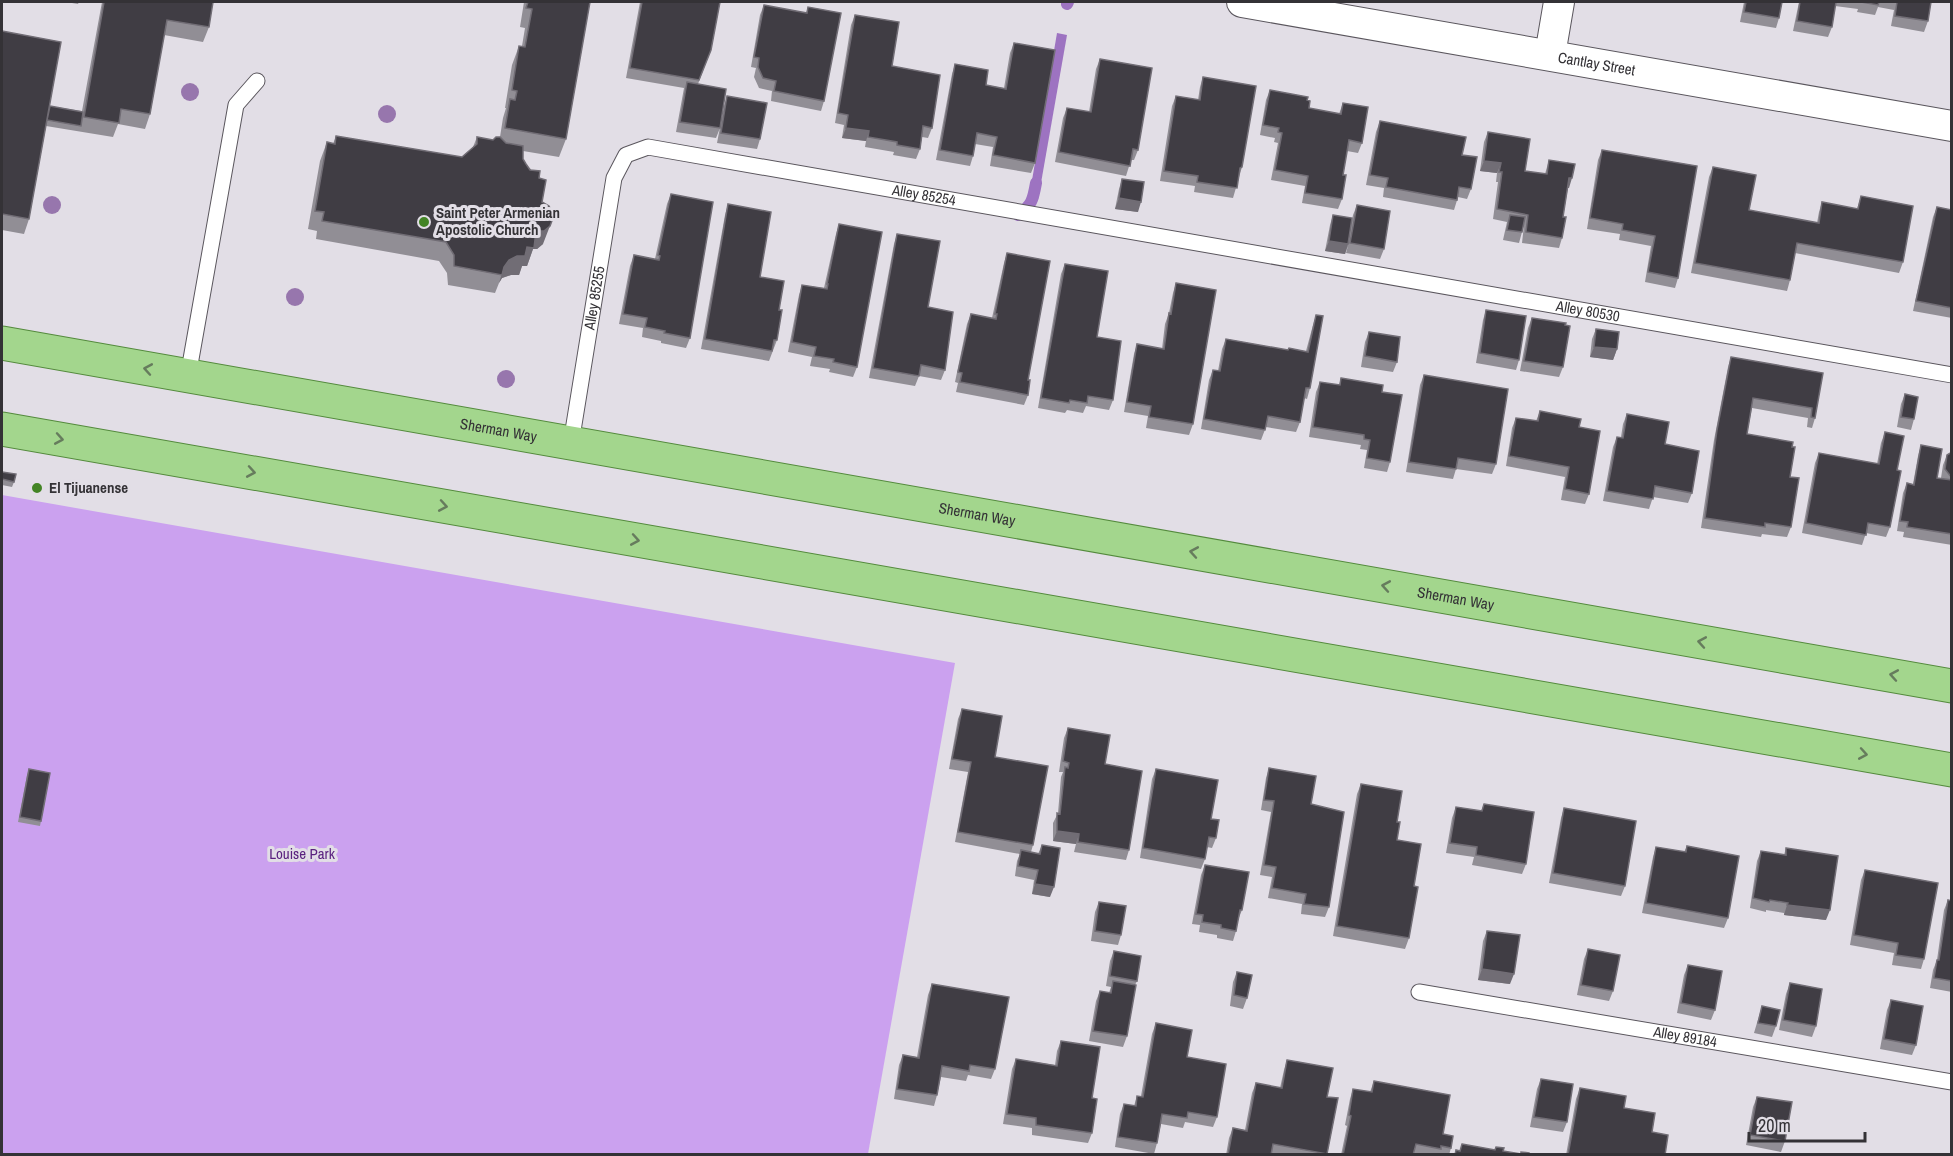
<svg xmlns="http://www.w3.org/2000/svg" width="1953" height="1156" font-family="'Archivo Narrow',sans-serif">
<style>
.green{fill:#cba1ef}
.water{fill:#9d73c1}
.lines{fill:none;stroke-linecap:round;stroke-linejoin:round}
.stream{stroke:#9d73c1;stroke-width:12}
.lane-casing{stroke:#5a565d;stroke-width:17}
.street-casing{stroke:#5a565d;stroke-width:32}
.primary-casing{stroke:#548a3d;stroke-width:35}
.lane{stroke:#fff;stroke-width:15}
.street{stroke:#fff;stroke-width:30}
.primary{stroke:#a3d68d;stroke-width:33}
.tree{fill:#9776ad}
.wall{fill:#918e95}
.shaded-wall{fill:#716d75}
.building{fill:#403d44;stroke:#716d75;stroke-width:1.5}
.oneway{stroke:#667c5d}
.poi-dot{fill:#438425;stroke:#e2dee6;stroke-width:2}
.labels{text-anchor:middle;stroke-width:6;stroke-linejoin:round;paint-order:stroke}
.street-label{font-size:15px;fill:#343236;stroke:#e2dee6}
.poi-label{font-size:15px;font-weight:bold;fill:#343236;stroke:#e2dee6;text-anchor:start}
.park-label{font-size:15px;fill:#5a217f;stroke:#e2dee6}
</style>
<rect width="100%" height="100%" fill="#e2dee6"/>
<path class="green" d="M2 495 955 663 868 1154H2Z"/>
<path class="water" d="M1057 33 1067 35 1038 200 1029 198Z"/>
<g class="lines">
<path class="stream" d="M1067 4 1068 2
M1018 215C1032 205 1033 200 1036 183"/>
<g class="lane-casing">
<g id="lane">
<path d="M188 376 236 105 257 81"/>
<path id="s1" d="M571 443 614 178 626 155 648 147 1952 375"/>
<path id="s2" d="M1419 992 1952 1082"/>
</g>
</g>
<g class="street-casing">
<g id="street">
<path id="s3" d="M1242 2 1952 126"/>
<path d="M1550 55 1559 2"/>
</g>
</g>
<g class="primary-casing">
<g id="primary">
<path id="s4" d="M2 343 1952 686"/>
<path d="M2 429 1952 770"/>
</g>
</g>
<use href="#lane" class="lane"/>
<use href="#street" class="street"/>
<use href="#primary" class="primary"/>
</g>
<g class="tree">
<circle cx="190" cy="92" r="9"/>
<circle cx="387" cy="114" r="9"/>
<circle cx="52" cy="205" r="9"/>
<circle cx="295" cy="297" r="9"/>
<circle cx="506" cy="379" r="9"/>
</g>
<path class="wall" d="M66 2H79L78 4Z
M102 2H213L209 27 203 42 164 35 150 114 145 129 118 124 113 137 46 126 29 219 24 234 2 230V31L50 106 82 111Z
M524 2H590L566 139 559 157 523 151V159L526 164 539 178 542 202 543 244 537 249H533L527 266H522L519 275H511L502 278 499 283 495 293 448 285 447 273 439 261 316 239 317 231 308 229 320 161 327 142 333 144 336 136 462 157 473 147 477 137 493 140 500 137 503 118 506 108H505L512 65 519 46H522L525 28 520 27Z
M640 2H720L711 50 698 84 720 128 716 138 676 132 684 88 626 78Z
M1744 2H1782L1779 18 1776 28 1740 22Z
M1799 2H1931L1928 21 1924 32 1891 26 1894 10 1878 7 1875 15 1857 12 1858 9 1835 6 1832 27 1828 37 1793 31Z
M764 5 806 13 808 7 824 101 821 111 771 101 772 91 759 88 754 77 756 68 751 67 760 15Z
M855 15 892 66 932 128 928 138 922 137 920 149 916 159 893 155 894 152 865 147 866 141 842 138 844 125 835 123 851 25Z
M1014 43 1035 163 1031 173 990 166 993 147 975 144 973 156 970 166 936 160 952 74 955 64 986 85 1004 88 1010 53Z
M1100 59 1138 150 1134 160H1131L1126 176 1055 162 1063 118 1067 108 1089 112 1096 69Z
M1203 77 1242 167 1233 198 1194 192 1195 186 1160 181 1172 106 1176 96 1198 100 1200 87Z
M1270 90 1307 100 1309 108 1339 114 1343 103 1362 143 1358 153 1347 151 1343 175 1342 199 1338 209 1302 203 1305 186 1271 180 1278 143 1274 142 1275 138 1260 135 1266 100Z
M727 96 760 139 757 149 717 143 724 106Z
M1380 121 1462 155 1471 189 1467 199 1458 197 1454 210 1383 197 1384 188 1366 185 1376 132Z
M1488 132 1525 171 1545 174 1549 160 1569 188H1568L1563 217 1562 238 1559 248 1522 243 1524 225 1522 232 1519 243 1503 240 1507 222 1493 219 1498 182H1496L1497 173 1480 171 1484 142Z
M1602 150 1697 166 1678 278 1675 288 1645 282 1651 246 1619 240 1620 234 1587 229 1598 160Z
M1713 167 1749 210 1817 223 1819 212 1822 202 1857 209 1861 196 1903 262 1899 273 1795 253 1790 280 1787 291 1691 273 1709 177Z
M1122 179 1138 212 1115 209 1119 189Z
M671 194 690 338 686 348 661 343V341L642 337 643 328 619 324 630 266 634 255 655 259 667 204Z
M728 204 760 277 779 310 777 340 769 361 701 349 725 215Z
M1357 205 1384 249 1380 259 1346 253 1348 246 1345 254 1325 251 1330 225 1333 215 1350 230 1353 215Z
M1937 207 1952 210V318L1913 311 1933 217Z
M839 224 857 367 853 377 829 372 830 369 810 366 812 357 788 352 799 295 802 285 824 288 836 234Z
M897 234 928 307 945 370 941 380 919 376 915 386 869 378 894 244Z
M1007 253 1028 380V395L1024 405 956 392 958 383 955 382 967 324 971 314 992 318 1004 263Z
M1065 264 1097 337 1113 400 1109 410 1086 406 1083 413 1067 410 1065 413 1038 408 1061 274Z
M1176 283 1193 424 1189 435 1146 428 1148 416 1124 412 1134 354 1137 344 1162 349 1165 324 1169 313 1173 293Z
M1486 310 1519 360 1516 370 1476 363 1483 320Z
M1316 315 1310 388 1307 399 1304 398 1300 422 1296 432 1266 427 1261 440 1201 429 1209 380 1213 370 1218 371 1222 349 1226 339 1288 350 1306 351 1313 325Z
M1532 318 1565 325 1563 367 1559 377 1520 371 1528 328Z
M1596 329 1617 349 1613 360 1590 357 1592 339Z
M1369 332 1397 362 1393 372 1361 367 1365 342Z
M1731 357 1823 373 1815 418 1812 428 1807 427 1808 418 1752 408 1747 434 1792 447 1790 477 1791 527 1787 537 1762 534 1761 537 1701 528 1714 440 1728 367Z
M1424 375 1496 464 1492 474 1456 469 1453 479 1406 472 1420 385Z
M1341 378 1382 392 1390 462 1387 472 1364 468 1367 450 1360 449 1361 445 1309 437 1316 392 1320 382 1339 385Z
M1905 394 1914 419 1911 430 1897 427 1901 404Z
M1540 411 1579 427 1589 494 1585 504 1561 500 1565 477 1506 466 1512 428 1516 418 1536 421Z
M1627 414 1692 493 1688 503 1653 497 1649 509 1603 501 1613 447 1617 437H1621L1623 424Z
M1885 432 1897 470 1890 527 1886 537 1866 533 1862 545 1802 533 1815 463 1819 453 1877 464 1881 443Z
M1921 445 1937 478H1941L1943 465 1947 455 1952 452V545L1903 537 1904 532 1897 531 1903 493 1907 483 1913 484 1918 456Z
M2 472 14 482 12 487 2 485Z
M962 709 995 757 1033 845 1031 852 1038 854 1042 845 1050 897 1032 894 1034 880 1015 876 1017 861 1020 854 955 842 968 772 949 769 958 719Z
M1068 728 1105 764 1129 850 1126 860 1074 852 1076 844 1053 841V823L1058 813 1061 777 1063 772H1059L1064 738Z
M1269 768 1311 804 1329 907 1325 917 1301 914 1302 904 1268 898 1272 877 1260 875 1271 812 1261 810 1266 778Z
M29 769 41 821 40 826 18 822 27 775Z
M1156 769 1211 819 1216 838 1212 848 1207 847 1205 859 1201 869 1140 858 1152 779Z
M1361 784 1397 822V840L1414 886 1409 938 1405 949 1333 936 1357 794Z
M1484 804 1526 864 1522 874 1472 865 1474 857 1446 853 1452 818 1456 807 1481 811Z
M1564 808 1625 886 1621 896 1549 883 1561 818Z
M1687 846 1728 918 1724 928 1642 913 1653 857 1656 847 1684 852Z
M1786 848 1826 920 1784 915V913L1766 910V912L1750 908 1757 861 1761 851 1784 855Z
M1205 865 1242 910 1238 920 1236 931 1233 941 1217 938V935L1199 932 1200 925 1192 924 1201 875Z
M1865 870 1924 959 1921 969 1892 965 1894 953 1850 945 1861 880Z
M1948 900 1952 901V992L1930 988 1933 970 1937 960 1944 910Z
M1099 902 1121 935 1118 945 1091 941 1095 912Z
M1487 931 1510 984 1478 980 1483 941Z
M1588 949 1613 991 1609 1001 1577 995 1584 959Z
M1114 951 1137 981 1135 985 1127 1036 1123 1047 1089 1041 1096 1001 1100 991 1109 993 1111 987 1106 986 1110 961Z
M1688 965 1715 1010 1711 1020 1677 1013 1684 975Z
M1237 972 1247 998 1243 1009 1230 1006 1233 982Z
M1790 983 1816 1026 1812 1037 1779 1030 1786 994Z
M932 984 995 1069 991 1079 968 1075 966 1081 941 1077 937 1095 934 1106 894 1099 899 1065 903 1055 917 1057 928 995Z
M1891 1000 1916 1045 1912 1055 1880 1049 1887 1010Z
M1762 1006 1776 1026 1772 1037 1754 1033Z
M1156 1023 1187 1057 1217 1117 1213 1127 1185 1122 1183 1128 1161 1124 1157 1143 1154 1154 1115 1147 1120 1114 1124 1104 1134 1106 1137 1096H1141L1152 1034Z
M1061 1041 1092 1098V1133L1088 1143 1032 1135V1128L1003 1124 1012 1069 1016 1059 1055 1065 1057 1051Z
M1287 1060 1327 1097 1338 1098 1327 1155H1226L1229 1138 1233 1128 1245 1130 1252 1093 1256 1083 1280 1088 1284 1070Z
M1541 1079 1567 1122 1563 1132 1530 1127 1537 1089Z
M1374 1081 1443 1134 1451 1148 1449 1155H1341L1347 1126 1345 1125 1350 1099 1353 1089 1370 1092Z
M1580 1088 1624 1108 1652 1132 1665 1155H1566L1576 1099Z
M1757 1097 1785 1141 1781 1152 1746 1145 1753 1107Z"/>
<path class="shaded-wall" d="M846 128 869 131 866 141 842 138Z
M1484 161 1501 163 1497 173 1480 171Z
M1569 178H1572L1569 188H1565Z
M1119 198 1141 202 1138 212 1115 209Z
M553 218 543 244 537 249H533L527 266H522L519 275H511L502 278 499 283 504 267 509 260 527 247 536 231Z
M1329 241 1348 244 1345 254 1325 251Z
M1594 347 1617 349 1613 360 1590 357Z
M1057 831 1079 834 1076 844 1053 841Z
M1035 884 1054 887 1050 897 1032 894Z
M1787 905 1830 910 1826 920 1784 915Z
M1482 969 1514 974 1510 984 1478 980Z"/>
<path class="building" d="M104 2H213L209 27 167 20 150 114 121 109 119 123 84 117Z
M528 2H590L566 139 505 128 510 99 515 100 517 91 512 90 519 46 525 47 532 9 526 8Z
M642 2H720L711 50 699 80 630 68Z
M1746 2H1782L1779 18 1744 12Z
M1800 2H1836L1832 27 1797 21Z
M1861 2H1879L1878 5Z
M1897 2H1931L1928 21 1895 16Z
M764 5 807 13 808 7 841 13 824 101 774 91 776 81 763 78 758 67 759 58 754 57Z
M855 15 899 22 892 66 940 75 932 128 923 126 920 149 897 145V142L868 137 869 131 846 128 848 115 838 113Z
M2 31 61 42 29 219 2 214Z
M1014 43 1055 50 1035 163 993 155 997 137 977 133 973 156 940 150 955 64 988 70 986 85 1006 89Z
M1100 59 1152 68 1138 150 1133 149 1130 166 1059 152 1067 108 1091 112Z
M1203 77 1256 86 1242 167 1240 168 1237 188 1197 182 1198 176 1164 171 1176 96 1200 100Z
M687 82 726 89 720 128 680 122Z
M1270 90 1308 97 1307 100 1310 101 1309 108 1341 114 1343 103 1368 107 1362 143 1349 140 1343 175H1346L1342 199 1305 193 1308 176 1275 170 1282 133 1278 132 1279 128 1263 125Z
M727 96 767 103 760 139 721 133Z
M50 106 83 112 81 126 47 120Z
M1380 121 1466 137 1462 155 1477 157 1471 189 1459 187 1457 200 1386 187 1388 178 1370 175Z
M1488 132 1530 139 1525 171 1547 174 1549 160 1575 164 1572 178H1569L1563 217H1566L1562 238 1526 232 1528 215 1497 209 1502 172H1499L1501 163 1484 161Z
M336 136 462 157 477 144V137L493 140 496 137H500L506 143 523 146V159L526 164 530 170 540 171 539 178 546 180 542 202 549 206 551 210 553 218 550 226 544 231H536L534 248 527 247 525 256H517L509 260 504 267 502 275 454 266V255L446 242 322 221 324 212 315 211 327 142 335 144Z
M1602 150 1697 166 1678 278 1648 272 1655 236 1622 230 1623 224 1590 218Z
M1713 167 1756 175 1749 210 1819 223 1822 202 1858 209 1861 196 1913 206 1903 262 1797 243 1790 280 1695 263Z
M1122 179 1144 182 1141 202 1119 198Z
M671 194 713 202 690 338 664 333 665 331 645 327 647 318 623 314 634 255 659 260 660 256 658 255Z
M728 204 771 212 760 277 784 281 779 310H782L777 340H774L772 351 705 339Z
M1357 205 1390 211 1384 249 1350 243Z
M1937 207 1952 210V308L1916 301Z
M1333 215 1352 218 1348 244 1329 241Z
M1510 215 1525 217 1522 232 1507 230Z
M839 224 882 232 857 367 833 362 834 359 814 356 816 347 792 342 802 285 827 289 828 284H827Z
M897 234 940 241 928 307 953 312 945 370 921 365 919 376 873 368Z
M1007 253 1050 261 1028 380H1030L1028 395 960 382 962 373 958 372 971 314 996 319 997 314H995Z
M1065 264 1108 271 1097 337 1121 341 1113 400 1088 396 1087 403 1070 400 1069 403 1041 398Z
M1176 283 1216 290 1193 424 1149 417 1151 406 1127 402 1137 344 1164 349 1169 313 1171 314Z
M1486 310 1526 316 1519 360 1480 353Z
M1316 315 1323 316 1310 388H1306L1300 422 1268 416 1265 430 1204 419 1213 370 1220 371 1226 339 1288 350 1289 348 1308 352Z
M1532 318 1566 323 1565 325 1570 326 1563 367 1524 361Z
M1596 329 1619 332 1617 349 1594 347Z
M1369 332 1400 337 1397 362 1365 356Z
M1731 357 1823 373 1815 418 1811 417 1812 408 1753 398 1747 434 1793 442 1792 447H1795L1790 477 1799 478 1791 527 1765 523V527L1705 518 1717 430Z
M1424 375 1508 389 1496 464 1458 458 1456 469 1409 462Z
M1341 378 1383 385 1382 392 1402 395 1390 462 1367 458 1370 440 1364 439V435L1313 427 1320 382 1340 385Z
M1905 394 1918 397 1914 419 1901 417Z
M1540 411 1581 419 1579 427 1600 431 1589 494 1565 489 1569 467 1509 456 1516 418 1538 421Z
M1627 414 1669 422 1665 444 1699 451 1692 493 1655 486 1653 499 1607 491 1617 437 1623 438Z
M1885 432 1904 436 1897 470 1901 471 1890 527 1868 523 1866 535 1806 523 1819 453 1879 464Z
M1921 445 1942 449 1937 478 1952 480V534L1907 527 1908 522 1900 521 1907 483 1914 485Z
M1952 452V478L1945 469 1947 455Z
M2 472 16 474 14 482 2 479Z
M962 709 1002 716 995 757 1048 766 1033 845 958 832 971 762 952 759Z
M1068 728 1110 735 1105 764 1142 771 1129 850 1078 842 1079 834 1057 831V813L1060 814 1065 767 1068 768 1069 763 1063 761Z
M1269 768 1316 776 1311 804 1344 812 1329 907 1304 904 1306 894 1272 888 1276 867 1264 865 1274 801 1264 800Z
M29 769 50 773 41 821 20 817Z
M1156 769 1218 780 1211 819 1219 820 1216 838 1209 837 1205 859 1143 848Z
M1361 784 1402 791 1397 822H1400L1397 840 1421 844 1414 886 1418 887 1409 938 1337 926Z
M1484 804 1534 812 1526 864 1476 855 1477 847 1450 843 1456 807 1482 811Z
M1564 808 1636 821 1625 886 1553 873Z
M1042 845 1060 848 1054 887 1035 884 1038 870 1018 866 1021 850 1040 854Z
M1687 846 1739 856 1728 918 1646 903 1656 847 1686 852Z
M1786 848 1838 856 1830 910 1787 905 1788 903 1770 900 1769 902 1753 898 1761 851 1786 855Z
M1205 865 1249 872 1242 910H1240L1236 931 1221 928V925L1202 922 1203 915 1196 914Z
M1865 870 1938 883 1924 959 1896 955 1898 943 1854 935Z
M1948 900 1952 901V981L1934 978 1937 960H1939Z
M1099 902 1126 906 1121 935 1095 931Z
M1487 931 1520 935 1514 974 1482 969Z
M1588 949 1620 955 1613 991 1581 985Z
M1114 951 1141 956 1137 981 1110 976Z
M1688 965 1722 971 1715 1010 1681 1003Z
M1237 972 1252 975 1247 998 1234 995Z
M1113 981 1136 985 1127 1036 1093 1031 1100 991 1111 993Z
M1790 983 1822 989 1816 1026 1783 1020Z
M932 984 1009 997 995 1069 970 1065 969 1071 942 1066 937 1095 897 1089 903 1055 919 1058Z
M1891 1000 1923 1006 1916 1045 1884 1039Z
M1762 1006 1780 1010 1776 1026 1758 1023Z
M1156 1023 1192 1030 1187 1057 1226 1064 1217 1117 1188 1112 1187 1118 1162 1114 1157 1143 1118 1137 1124 1104 1136 1106 1137 1096 1143 1097Z
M1061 1041 1100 1047 1092 1098 1097 1099 1092 1133 1036 1125V1118L1007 1114 1016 1059 1057 1066Z
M1287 1060 1333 1068 1327 1097 1338 1098 1327 1154 1273 1144 1271 1155H1228L1233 1128 1247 1131 1256 1083 1282 1088Z
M1541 1079 1573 1084 1567 1122 1534 1117Z
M1374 1081 1450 1095 1443 1134 1453 1136 1451 1148 1441 1146V1149L1416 1144 1413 1155H1343L1351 1116 1349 1115 1353 1089 1372 1092Z
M1580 1088 1626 1096 1624 1108 1655 1113 1652 1132 1668 1135 1665 1155H1568Z
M1757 1097 1792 1102 1785 1141 1750 1135Z
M1462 1144 1495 1150 1496 1147 1504 1148 1503 1151 1521 1154V1152L1529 1153V1155H1455L1456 1150 1460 1151Z"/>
<defs><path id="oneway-chevron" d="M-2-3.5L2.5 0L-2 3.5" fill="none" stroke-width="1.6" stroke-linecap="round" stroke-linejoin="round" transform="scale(1.5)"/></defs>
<g class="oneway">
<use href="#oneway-chevron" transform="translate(148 369) rotate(-170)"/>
<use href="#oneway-chevron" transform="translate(59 439) rotate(10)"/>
<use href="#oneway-chevron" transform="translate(251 472) rotate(10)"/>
<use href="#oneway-chevron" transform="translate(443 506) rotate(10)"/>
<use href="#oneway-chevron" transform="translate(635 540) rotate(10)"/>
<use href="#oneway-chevron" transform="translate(1194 552) rotate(-170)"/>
<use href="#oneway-chevron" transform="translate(1386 586) rotate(-170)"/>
<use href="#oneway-chevron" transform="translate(1702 642) rotate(-170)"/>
<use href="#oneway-chevron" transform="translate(1894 675) rotate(-170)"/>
<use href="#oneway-chevron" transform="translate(1863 754) rotate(10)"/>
</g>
<g class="poi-dot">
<circle cx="424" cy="222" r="6"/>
<circle cx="37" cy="488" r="6"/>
</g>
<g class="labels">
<g class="street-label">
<text dy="5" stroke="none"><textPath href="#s3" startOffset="360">Cantlay Street</textPath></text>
<text dy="5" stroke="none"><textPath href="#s1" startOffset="598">Alley 85254</textPath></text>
<text dy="5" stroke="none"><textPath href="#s1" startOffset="147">Alley 85255</textPath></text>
<text dy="5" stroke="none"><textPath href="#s1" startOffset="1272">Alley 80530</textPath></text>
<text dy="5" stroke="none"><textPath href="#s4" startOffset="504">Sherman Way</textPath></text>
<text dy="5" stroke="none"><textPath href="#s4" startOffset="990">Sherman Way</textPath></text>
<text dy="5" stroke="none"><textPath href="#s4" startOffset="1476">Sherman Way</textPath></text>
<text dy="5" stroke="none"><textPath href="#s2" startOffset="270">Alley 89184</textPath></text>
</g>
<g class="poi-label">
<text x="436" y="218">Saint Peter Armenian<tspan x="436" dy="17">Apostolic Church</tspan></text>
<text x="49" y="493">El Tijuanense</text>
</g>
<g class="park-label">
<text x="302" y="859">Louise Park</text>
</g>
</g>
<rect width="1953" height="1156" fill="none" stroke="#343236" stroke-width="6"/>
<path d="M1749 1132v9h116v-9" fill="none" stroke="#343236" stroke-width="3"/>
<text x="1758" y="1132" font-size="18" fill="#343236" stroke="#e2dee6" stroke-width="4.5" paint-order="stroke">20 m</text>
</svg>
